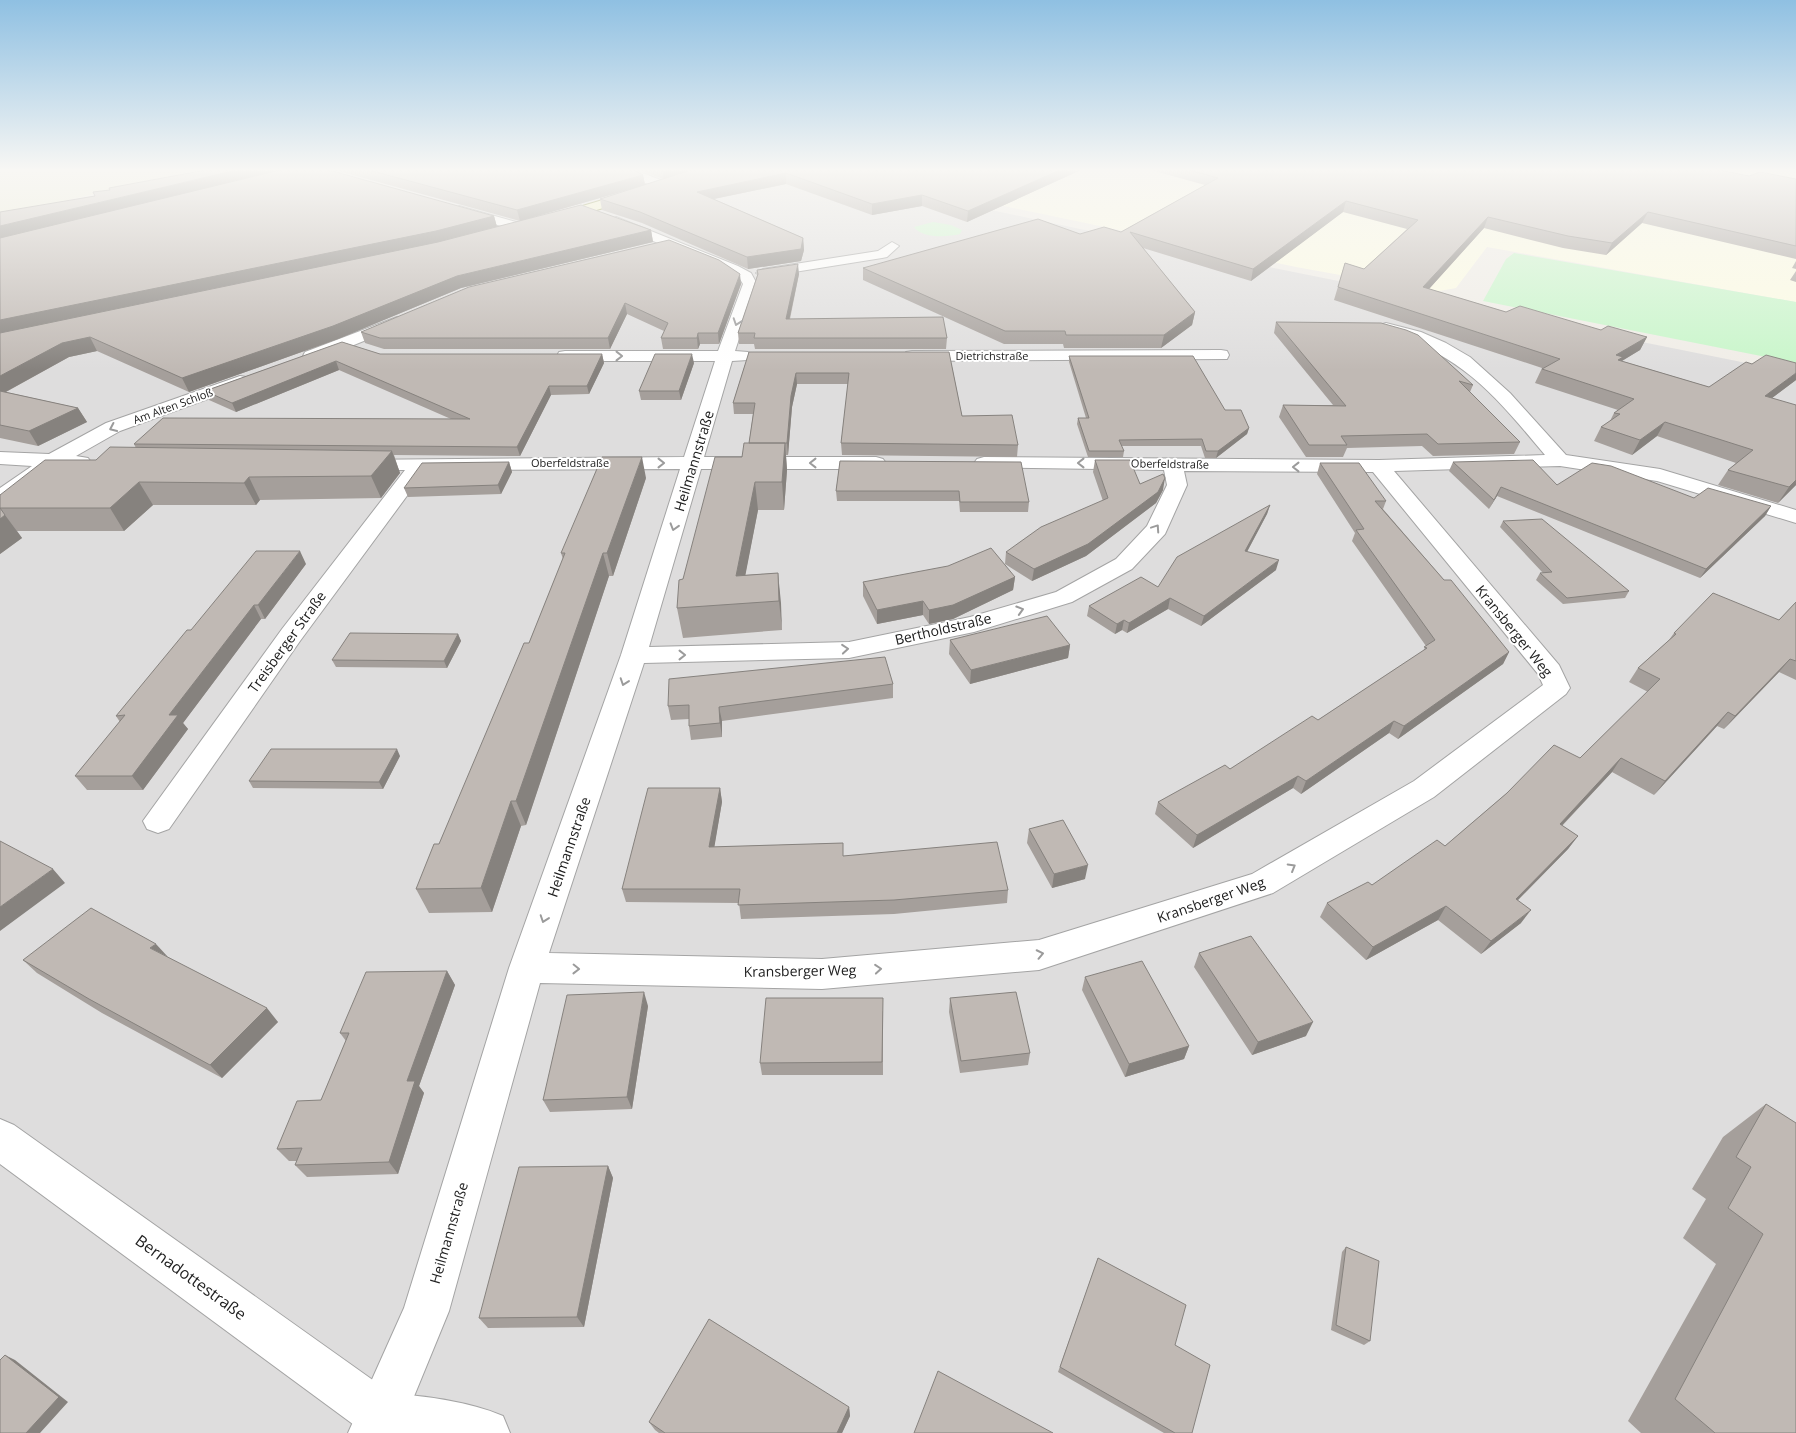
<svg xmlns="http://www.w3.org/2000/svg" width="1796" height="1433" font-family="'Open Sans',sans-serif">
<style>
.residential{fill:#dedddd}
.education{fill:#fdfce3}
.farmland{fill:#ecedd4}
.park{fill:#c8f6ca}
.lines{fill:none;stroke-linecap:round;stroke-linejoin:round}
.minor-casing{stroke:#a4a4a4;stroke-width:2}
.tertiary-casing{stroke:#a4a4a4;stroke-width:2}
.secondary-casing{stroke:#69720c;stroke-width:2}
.minor{fill:#fff;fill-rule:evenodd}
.tertiary{fill:#fff;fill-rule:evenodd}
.secondary{fill:#f4f6bf;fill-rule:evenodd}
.wall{fill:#a59f9b}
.shaded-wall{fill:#86827e}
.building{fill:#c0b9b4;stroke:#86827e}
.oneway{stroke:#9b9b9b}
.labels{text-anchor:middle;stroke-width:4;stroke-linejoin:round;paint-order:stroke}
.far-street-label{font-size:11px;fill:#202020;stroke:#fff}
.street-label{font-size:14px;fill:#202020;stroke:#fff}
.near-street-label{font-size:16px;fill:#202020;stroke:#fff}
</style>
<rect width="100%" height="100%" fill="#f0ede7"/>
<path class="residential" d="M210 169H799L1080 229 1796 373V1433H0V217Z"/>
<path class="education" d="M826 169H1772L1796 173V302L1487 247 1456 288 1434 292 1296 267Z"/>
<path class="farmland" d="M0 169H200L0 216Z"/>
<path class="park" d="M933 222 951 225 962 230 960 234C947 237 923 239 914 227Z
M1514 253 1796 302V363L1483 301 1506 259Z"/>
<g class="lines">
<g class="minor-casing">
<path id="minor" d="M616 169H632L671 184 665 187 645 183Z
M459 206 527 225 528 228 522 232 455 213 453 210Z
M616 217 738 266 751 273 757 284 735 351 748 352 750 356 748 360 732 361 704 457H876L883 459 886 463 883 467 876 469H701L649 647 849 642 970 617 1056 592 1116 559 1147 526 1167 485 1164 470 977 467 974 463 977 459 984 457 1379 460 1545 455C1493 393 1461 353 1380 331L1378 328 1380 325 1386 323 1421 332 1446 343 1470 357 1510 393 1566 455 1660 469 1796 510V523L1657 481 1560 466 1394 471 1559 665 1570 688 1566 694 1434 797 1273 893 1039 970 822 989 540 983 449 1311 399 1433H348L404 1308 509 968 621 655 680 469 426 470 300 641 169 829 158 833 147 829 143 821 282 629 405 470H359L352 468 349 464 352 460 684 457 715 361H565L559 360 557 356 559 352 565 351H718L743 284 740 279 728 272 612 224 610 221ZM1184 471 1373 472 1538 674 1543 685 1414 781 1252 874 1039 940 822 959 549 953 644 663 849 658 974 632 1072 602 1132 569 1165 534 1187 485Z
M892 242 899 246 887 257 882 258 763 277 756 273 763 269 878 251Z
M397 317 403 319 405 322 403 325 317 360H305L303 356 305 352Z
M1221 350 1227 351 1229 355 1227 359 912 361 906 360 904 356 906 352 912 351Z
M240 376 246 377 249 381 246 385 120 431 76 456 88 458 91 462 88 466 57 467 7 502 0 504V488L32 466 0 464V452L49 454 106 423Z"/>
</g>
<g class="tertiary-casing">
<path id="tertiary" d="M0 1119 14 1125 391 1393C429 1397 468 1401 503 1416L510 1433H365L0 1164Z"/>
</g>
<g class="secondary-casing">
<path id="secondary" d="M636 190 640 191V197L553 223 547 219 549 216Z"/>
</g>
<use href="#minor" class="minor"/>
<use href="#tertiary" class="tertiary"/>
<use href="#secondary" class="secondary"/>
</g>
<path class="wall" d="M331 169H632L643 175 645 185 663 179 637 169H1083L967 222 922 206 872 215 786 184 714 199 803 238 804 250 801 261 748 269 642 223 602 210 600 199 645 185 520 221Z
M1147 169H1714L1749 176 1796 179V259L1642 223 1606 255 1563 248 1484 228 1429 289 1506 312 1601 330 1647 337 1640 350 1622 361 1709 387 1796 380 1772 398 1796 485 1778 503 1718 485 1728 470 1736 463 1657 436 1632 455 1594 441 1601 427 1610 421 1614 413 1618 410 1535 383 1542 368 1334 300 1345 263 1364 269 1407 229 1343 212 1251 281 1143 248 1195 312 1192 325 1161 348H1064L1063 344H1004L863 280V268L1080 234 1121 232 1205 185Z
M0 212 494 216 497 227 651 230 653 242 461 288 338 339 189 392 97 351 69 357 6 392 78 408 87 422 38 446 0 438Z
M1796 261V269L1792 268Z
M757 270 799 274 790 319 947 338 946 349H755L754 344H739L738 333 757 276Z
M1796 271V282L1790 280Z
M741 284 719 344H700L698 349H663L661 338 664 331 627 314 610 349H384L365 343 361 332Z
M1276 322 1473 385 1470 392 1520 442 1514 454 1433 456 1422 446 1347 448 1343 457H1306L1279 417 1283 405H1333L1274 333Z
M342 342 380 354H602L604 363 589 394 551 395 520 456 394 455 400 473 381 498 260 500 256 505H153L124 531H17L22 538 0 554V495L96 460 136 448 134 444 451 419 339 370 236 412 209 400 205 391Z
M749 352H949L962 416 1018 445 1017 457 842 455 841 443 848 384H797L792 407 788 455H786L787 470 784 510H758L745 575 778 573 782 630 683 638 677 608 683 579 749 443 753 414H734L733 403Z
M1069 356 1225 410 1249 428 1247 434 1216 458H1205L1201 446H1121L1124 451 1123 457H1088L1077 424 1078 418H1086L1069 362Z
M694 363 681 400H641L639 391Z
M1095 460 1140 484 1163 490 1156 503 1086 556 1032 581 1005 564 1006 552 1103 501 1093 472Z
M840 461 1029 502 1028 512H960L959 501H837L836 491Z
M509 462 512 472 501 494 408 497 404 488Z
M1453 462 1557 485 1771 506 1765 516 1700 578 1497 496 1489 509 1449 471Z
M1320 463 1386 501 1383 509 1444 580 1509 652 1503 664 1398 739 1389 733 1301 794 1293 788 1193 848 1155 814 1158 802 1230 769 1318 720 1423 651 1426 646 1352 541 1355 533 1317 474Z
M646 478 613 576H609L526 825 521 826 492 912 429 913 416 889 439 844 529 643 563 559 561 553Z
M1270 505 1267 514 1247 552 1276 570 1201 626 1168 609 1127 633 1122 630 1115 634 1087 616 1089 606 1158 587Z
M1503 521 1629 591 1625 598 1563 604 1536 580 1540 573H1543L1500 527Z
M306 564 265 619H261L183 723 188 729 143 790H87L75 776 120 722 116 716 191 630Z
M1015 577 1013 590 953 619 929 624 923 615 877 624 863 596V582Z
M1796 602V680L1779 672 1724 729 1717 726 1654 795 1612 772 1562 826 1578 836 1568 849 1518 900 1521 923 1481 954 1438 920 1366 960 1320 917 1327 903 1372 885 1445 846 1507 793 1580 758 1648 692 1629 682 1638 668 1669 640 1674 633 1779 620Z
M458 634 461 641 447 668 336 667 332 660Z
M950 640 1070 645 1068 658 970 684 949 654Z
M893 684V698L722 721V737L691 740 689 726V719L671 720 668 706Z
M400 756 383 789 253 788 249 781Z
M720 788 722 802 714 847 843 843V856L1008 890 1007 903 894 914 741 919 739 903 626 902 622 889Z
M1029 829 1085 879 1052 888 1027 843Z
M1199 953 1306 1036 1252 1055 1194 967Z
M168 957 278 1022 222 1078 102 1013 37 973 23 960Z
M447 971 455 985 419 1086 424 1093 398 1174 307 1177 295 1165 297 1161H289L277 1149 321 1100 346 1041 340 1033Z
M1085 977 1189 1046 1184 1059 1125 1077 1082 990Z
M950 998 1030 1053 1028 1065 960 1073 949 1012Z
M648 1006 632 1109 550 1112 543 1100Z
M883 1011V1075H762L760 1063Z
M1766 1104 1796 1433H1641L1628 1421 1716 1264 1683 1238 1706 1199 1692 1189 1723 1137Z
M608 1166 613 1178 584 1327 488 1328 479 1318Z
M1346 1247 1370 1341 1364 1345 1331 1330 1342 1252Z
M1098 1258 1175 1345 1192 1433H1164L1058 1372Z
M849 1407 850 1416 842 1433H659L655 1430 649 1422Z"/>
<path class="shaded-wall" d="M241 169H288L0 239V226Z
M662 169H696L664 179Z
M1062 169H1083L967 222 968 211Z
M786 173V184L699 202 697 192Z
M643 175 645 185 520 221 517 210Z
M922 195V206L872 215V204Z
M1346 201 1343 212 1251 281 1253 269Z
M1648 212 1642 223 1606 255 1612 243Z
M494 216 497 227 440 242 0 335V320Z
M1488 217 1484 228 1419 300 1423 287Z
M651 230 653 242 461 288 338 339 189 392 182 378 457 276Z
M803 238 804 250 801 261 748 269 747 257Z
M798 264 799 274 787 330 786 319Z
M740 274 741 284 719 344 718 333Z
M625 303 627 314 610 349 608 338Z
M1195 312 1192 325 1161 348 1164 335Z
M698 333 700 344 698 349 697 338Z
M90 337 97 351 69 357 0 395V376L62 343Z
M1647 337 1640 350 1620 362 1616 355Z
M602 354 604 363 589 394 587 386Z
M692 354 694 363 681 400 679 391Z
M336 361 339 370 236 412 232 403Z
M796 373 797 384 792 407 788 455 787 443 791 396Z
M1796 373V380L1756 410 1765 396Z
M549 386 551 395 520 456 517 447Z
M78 408 87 422 38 446 29 431Z
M1665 422 1657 436 1632 455 1640 440Z
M1249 428 1247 434 1216 458 1218 451Z
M785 443 787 470 784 510 782 482Z
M392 451 400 473 381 498 371 476Z
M642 457 646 478 613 576 607 553Z
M509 462 512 472 501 494 498 485Z
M249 477 260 500 256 505 244 483Z
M1165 478 1163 490 1156 503 1086 556 1032 581 1034 569Z
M1796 480V485L1778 503 1789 487Z
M139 482 153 505 124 531 110 508Z
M755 482 758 510 740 603 736 576Z
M1501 487 1497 496 1489 509 1494 500Z
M1270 505 1267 514 1242 561 1245 551Z
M1771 506 1765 516 1700 578 1706 569Z
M5 515 22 538 0 554V519Z
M300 551 306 564 265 619 258 605Z
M603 553 609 576 526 825 516 801Z
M1279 560 1276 570 1201 626 1204 616Z
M778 573 781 603 782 630 779 601Z
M1015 577 1013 590 953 619 929 624V610Z
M1170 598 1168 609 1127 633 1129 623Z
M923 601V615L877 624V610Z
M254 605 261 619 183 723 188 729 143 790 132 776 169 715Z
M1124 620 1122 630 1115 634 1117 624Z
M458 634 461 641 447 668 444 661Z
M1070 645 1068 658 970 684 971 670Z
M1509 652 1503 664 1398 739 1404 726Z
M1790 659 1779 672 1724 729 1735 716Z
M719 707 722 721V737L720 723Z
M1728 712 1717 726 1654 795 1665 781Z
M1394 721 1389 733 1301 794 1306 781Z
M397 749 400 756 383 789 379 782Z
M1621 758 1612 772 1550 838 1560 824Z
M1298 776 1293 788 1193 848 1197 835Z
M720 788 722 802 712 861 709 847Z
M511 801 521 826 492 912 481 888Z
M1578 836 1568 849 1506 912 1516 899Z
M1088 865 1085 879 1052 888 1054 874Z
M53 869 65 883 0 931V907Z
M1446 906 1438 920 1366 960 1373 947Z
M1531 910 1521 923 1481 954 1491 941Z
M156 944 168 957 150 948Z
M447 971 455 985 419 1086 424 1093 398 1174 389 1162 407 1081Z
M644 992 648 1006 632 1109 627 1097Z
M267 1008 278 1022 222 1078 210 1065Z
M1313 1022 1306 1036 1252 1055 1258 1042Z
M1189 1046 1184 1059 1125 1077 1129 1064Z
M608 1166 613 1178 584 1327 577 1317Z
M5 1355 15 1360 68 1402 40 1433H26Z
M849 1407 850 1416 842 1433H837Z"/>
<path class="building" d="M211 169H241L0 226V212L95 196 93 192 110 190 109 188Z
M284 169H325L494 216 436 231 0 320V238Z
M365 169H632L643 175 517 210Z
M694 169H1062L968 211 922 195 872 204 786 173 697 192 803 238 801 249 747 257 640 212 600 199Z
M1186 169H1714L1749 176 1760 172 1796 179V246L1648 212 1612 243 1568 236 1488 217 1423 287 1506 312 1520 306 1601 330 1608 326 1647 337 1616 355 1623 357 1618 360 1709 387 1746 362 1752 364 1766 355 1796 363V373L1765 396 1796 405V480L1789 487 1728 470 1753 450 1665 422 1640 440 1601 427 1620 414 1614 413 1634 399 1542 369 1560 359 1338 287 1345 263 1364 269 1418 220 1346 201 1253 269 1130 232 1195 312 1164 335H1066L1065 331H1005L863 268 1038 219 1080 234 1104 227 1121 232 1218 178Z
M581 205 651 230 457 276 333 326 182 378 90 337 62 343 0 376V333L438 242Z
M669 240 719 260 740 274 718 333H698L697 338H661L668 323 625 303 608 338H380L361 332 469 287Z
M798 264 786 319 943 317 947 338H754L755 333H738L758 274 757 270Z
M1276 322 1381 323 1406 330 1418 335 1473 385 1459 381 1520 442 1438 444 1427 434 1341 436 1347 445H1309L1283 405 1346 406Z
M342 342 380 354H602L587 386H549L517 447 134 444 163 418 470 419 336 361 232 403 205 391Z
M749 352H949L962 416 1012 415 1018 445 841 443 849 373H796L791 396 787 443H749L755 403H733Z
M655 354H692L679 391H639Z
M1069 356H1193L1225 410H1241L1249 428 1218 451H1206L1202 439 1119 440 1124 451H1089L1078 418H1089Z
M0 391 78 408 29 431 0 425Z
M744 443H785L782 482H755L736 576 778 573 779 601 677 608 679 580 683 579 715 457H742Z
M110 447 392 451 371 476 249 477 244 483 139 482 110 508H0L5 515 0 519V495L45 460H96Z
M602 457H642L607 553H603L516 801H511L481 888 416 889 434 844H439L524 643H529L565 553H561Z
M1095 460H1130L1140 484 1163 474 1165 478 1158 492 1088 544 1034 569 1006 552 1041 527 1108 498Z
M1533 460 1557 485 1592 463 1611 466 1694 498 1708 488 1771 506 1706 569 1501 487 1494 500 1453 462Z
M840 461 1021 462 1029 502H960L959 491H836Z
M509 462 498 485 404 488 422 463Z
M1320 463H1359L1386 501H1375L1444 580H1451L1509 652 1404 726 1394 721 1306 781 1298 776 1197 835 1158 802 1225 765 1230 769 1312 716 1318 720 1427 648 1424 647 1435 640 1356 530 1364 529Z
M1270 505 1245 551 1279 560 1204 616 1170 598 1129 623 1124 620 1117 624 1089 606 1141 577 1158 587 1177 557Z
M1542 519 1629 591 1567 598 1540 573 1552 572 1503 521Z
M991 548 1015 577 953 605 929 610 923 601 877 610 863 582 948 566Z
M256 551H300L258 605H254L169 715H178L132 776H75L125 715 116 716 187 630H191Z
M1713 593 1779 620 1796 602V661L1790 659 1735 716 1728 712 1665 781 1621 758 1560 824 1578 836 1516 899 1531 910 1491 941 1446 906 1373 947 1327 903 1368 882 1372 885 1437 840 1445 846 1507 793 1554 745 1580 758 1660 679 1638 668 1676 634 1674 633Z
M1047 616 1070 645 971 670 950 640Z
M350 633 458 634 444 661 332 660Z
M885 657 893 684 719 707 720 723 689 726V705L668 706 669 679Z
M271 749H397L379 782 249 781Z
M648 788H720L709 847 843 843V856L997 842 1008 890 894 900 738 905 740 889H622Z
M1063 820 1088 865 1054 874 1029 829Z
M0 841 53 869 0 907Z
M91 908 156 944 150 948 267 1008 210 1065 89 999 23 960Z
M1251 936 1313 1022 1258 1042 1199 953Z
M1142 961 1189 1046 1129 1064 1085 977Z
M447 971 407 1081H415L389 1162 295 1165 302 1148 277 1149 297 1101 321 1100 349 1033H340L366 972Z
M644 992 627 1097 543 1100 567 995Z
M1016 992 1030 1053 961 1061 950 998Z
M766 998H883L882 1062 760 1063Z
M1766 1104 1796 1123V1433H1715L1675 1399 1763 1234 1728 1208 1751 1167 1736 1157Z
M608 1166 577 1317 479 1318 519 1167Z
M1346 1247 1379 1261 1370 1341 1336 1325Z
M1098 1258 1186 1305 1175 1345 1210 1365 1192 1433H1175L1060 1367Z
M709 1319 849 1407 837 1433H665L649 1422Z
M5 1355 59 1397 26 1433H0V1360Z
M938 1371 1053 1433H914Z"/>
<defs><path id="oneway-chevron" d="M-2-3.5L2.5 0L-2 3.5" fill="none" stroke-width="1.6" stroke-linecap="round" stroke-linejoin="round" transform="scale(1.25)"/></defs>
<g class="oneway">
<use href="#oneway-chevron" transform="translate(737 322) rotate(109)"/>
<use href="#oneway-chevron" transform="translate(619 356)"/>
<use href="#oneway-chevron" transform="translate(113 428) rotate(155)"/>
<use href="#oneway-chevron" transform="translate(661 463)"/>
<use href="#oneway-chevron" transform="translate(813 463) rotate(-180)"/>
<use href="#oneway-chevron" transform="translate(1081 463) rotate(-180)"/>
<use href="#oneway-chevron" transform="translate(1296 467) rotate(180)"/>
<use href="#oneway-chevron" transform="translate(674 527) rotate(107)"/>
<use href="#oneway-chevron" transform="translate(1156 528) rotate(-56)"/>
<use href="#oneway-chevron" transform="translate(1020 610) rotate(-17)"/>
<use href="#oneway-chevron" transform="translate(845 649) rotate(-5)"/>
<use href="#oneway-chevron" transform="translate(682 655)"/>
<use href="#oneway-chevron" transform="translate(624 682) rotate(109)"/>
<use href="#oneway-chevron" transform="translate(1292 867) rotate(-30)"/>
<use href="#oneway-chevron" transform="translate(544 919) rotate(109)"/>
<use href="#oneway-chevron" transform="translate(1040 954) rotate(-12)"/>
<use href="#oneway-chevron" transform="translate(576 969) rotate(1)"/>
<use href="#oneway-chevron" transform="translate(878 969) rotate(-5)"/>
</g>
<linearGradient id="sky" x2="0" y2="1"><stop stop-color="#8fc0e2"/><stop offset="0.46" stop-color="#f8f7f4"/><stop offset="1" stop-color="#f8f7f4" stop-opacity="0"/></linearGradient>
<rect width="1796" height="370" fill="url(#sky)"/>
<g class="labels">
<g class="far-street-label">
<text x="992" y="360">Dietrichstraße</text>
<text transform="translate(173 406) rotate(-20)" y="4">Am Alten Schloß</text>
<text x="570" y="467">Oberfeldstraße</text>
<text transform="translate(1170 464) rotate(1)" y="4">Oberfeldstraße</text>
</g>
<g class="street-label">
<text transform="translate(694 461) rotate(-73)" y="5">Heilmannstraße</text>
<text transform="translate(943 629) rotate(-13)" y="5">Bertholdstraße</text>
<text transform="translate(1514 631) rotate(51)" y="5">Kransberger Weg</text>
<text transform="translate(287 642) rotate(-54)" y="5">Treisberger Straße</text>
<text transform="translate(569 847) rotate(-71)" y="5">Heilmannstraße</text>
<text transform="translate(1211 900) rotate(-19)" y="5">Kransberger Weg</text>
<text transform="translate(800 971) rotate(-1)" y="5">Kransberger Weg</text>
<text transform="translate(449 1233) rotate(-74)" y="5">Heilmannstraße</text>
</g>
<g class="near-street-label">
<text transform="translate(191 1277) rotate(36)" y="6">Bernadottestraße</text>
</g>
</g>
</svg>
